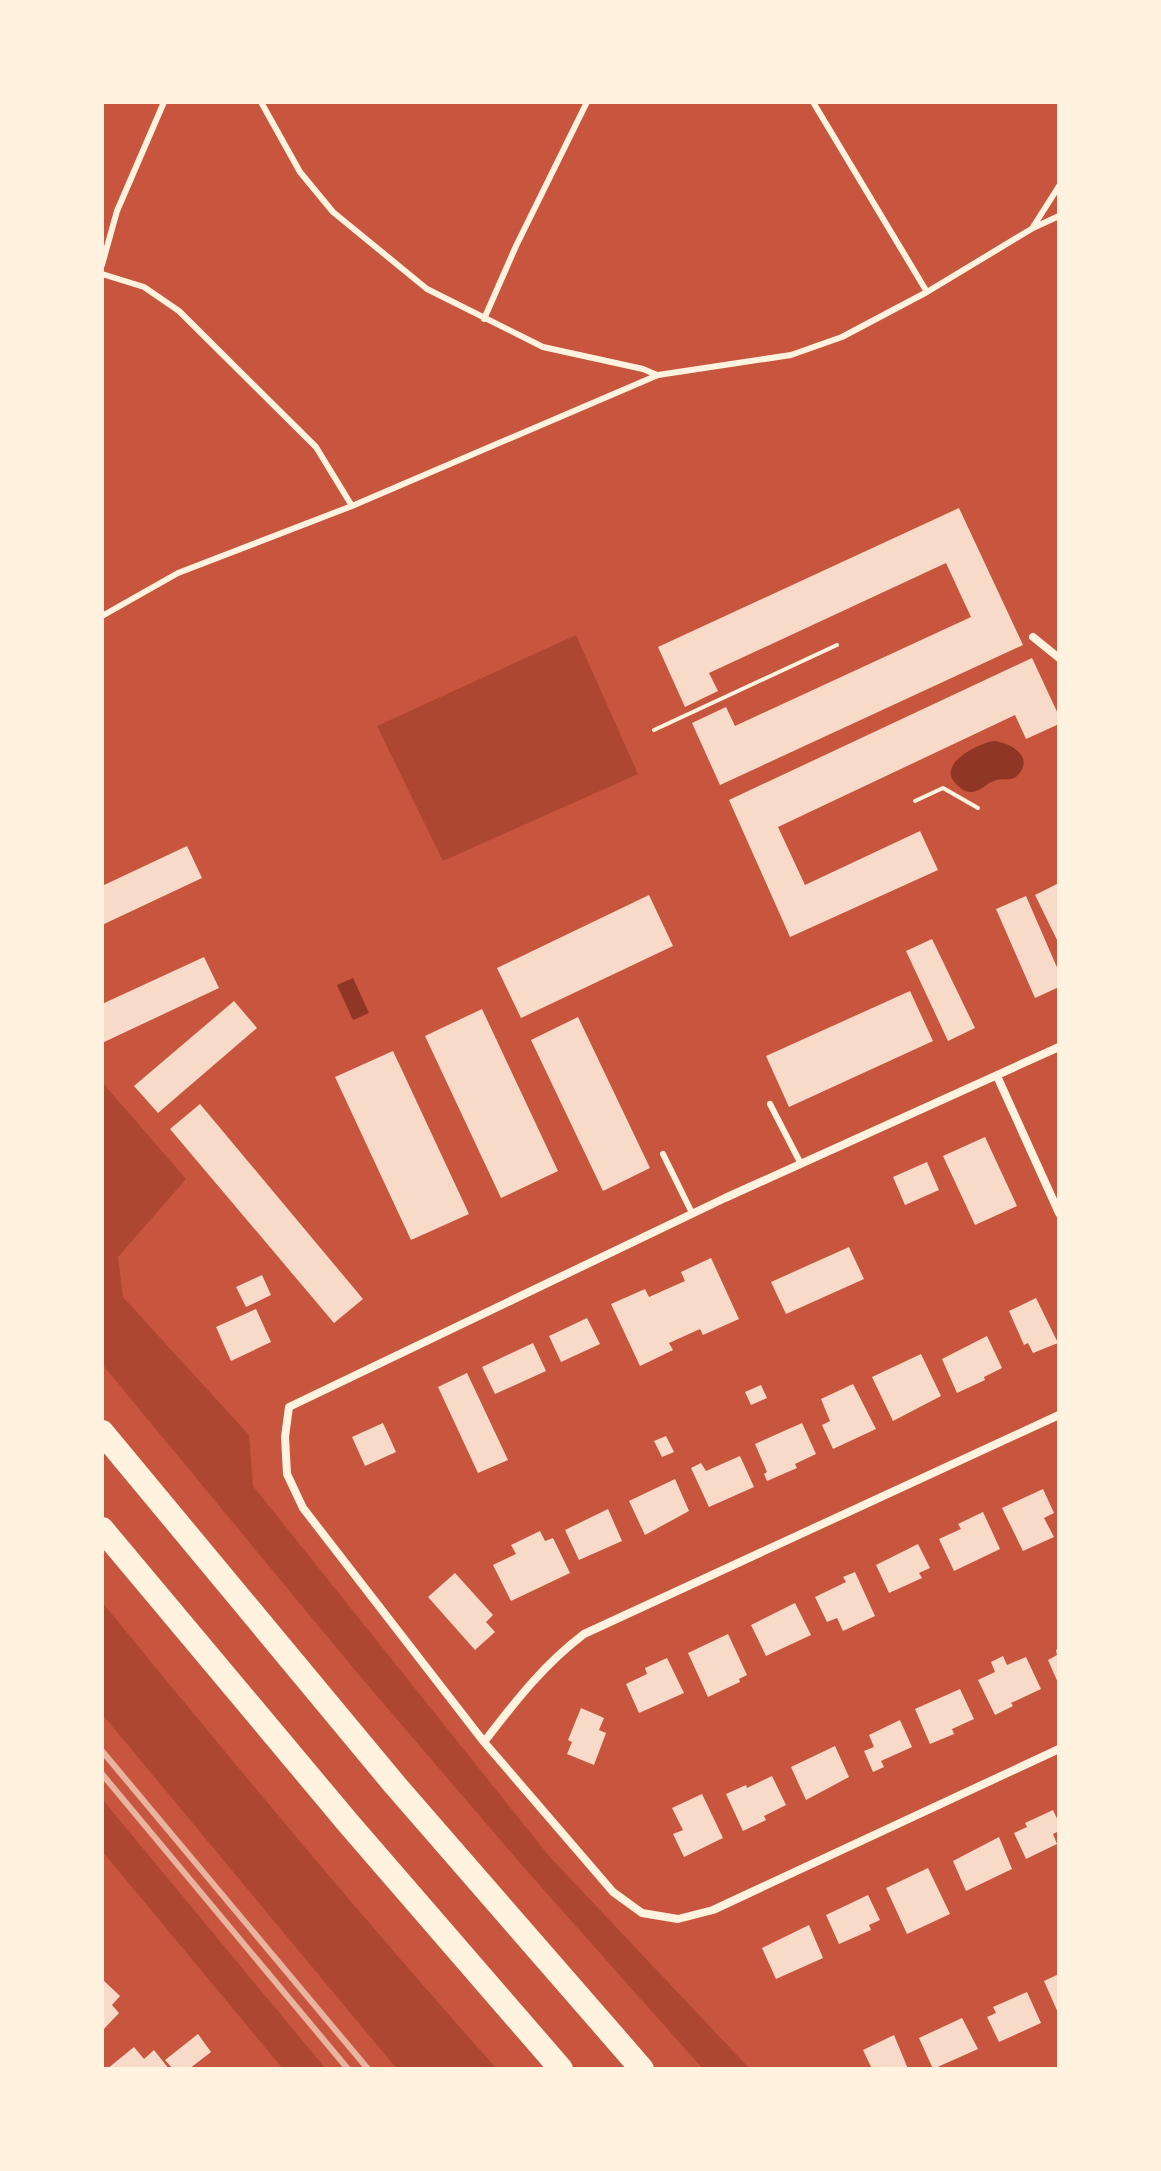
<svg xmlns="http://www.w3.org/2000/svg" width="1161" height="2171" font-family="'PT Serif',serif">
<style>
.green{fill:#ae4732}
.water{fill:#8f3625}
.building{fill:#f7dbc8}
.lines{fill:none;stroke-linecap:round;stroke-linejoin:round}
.path{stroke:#fff3e0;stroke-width:4}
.service{stroke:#fff3e0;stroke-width:6}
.minor{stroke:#fff3e0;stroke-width:8}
.motorway{stroke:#fff3e0;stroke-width:24}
.rail{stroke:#e9b49f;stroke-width:6}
</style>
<rect width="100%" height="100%" fill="#c8553d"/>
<path class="green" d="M576 635 638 774 443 861 377 726Z
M102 1082 186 1179 118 1257 123 1297 249 1435 253 1486 549 1856 750 2069H703L526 1870 359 1675 102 1364Z
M102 1602C231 1760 361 1917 497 2069H397L102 1714Z
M102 1799 326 2069H283L102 1851Z"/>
<path class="water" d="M993 741C1010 742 1036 757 1017 776 1011 782 1001 777 994 781 985 784 982 791 972 792 965 792 961 789 956 784 936 764 978 744 993 741Z
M353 978 369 1013 353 1020 337 985Z"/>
<path class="building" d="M959 508 1023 645 720 785 692 723 726 707 735 726 971 617 946 563 709 673 718 691 685 707 658 647Z
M1032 658 1059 716V724L1026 739 1015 715 778 827 805 885 920 831 938 870 790 937 729 800Z
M187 846 202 878 102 925V886Z
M1059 883V944L1035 895Z
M649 895 673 946 521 1018 497 968Z
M1026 896 1059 972V987L1035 998 996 909Z
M932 939 975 1028 948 1041 906 951Z
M204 957 219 988 102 1043V1004Z
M910 991 933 1041 789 1107 766 1056Z
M234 1001 257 1028 158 1113 134 1086Z
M482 1009 558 1171 501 1198 425 1036Z
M578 1017 650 1168 603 1191 531 1040Z
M393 1051 469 1214 411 1240 335 1077Z
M200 1104 363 1299 334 1323 170 1129Z
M985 1137 1017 1206 975 1225 943 1156Z
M927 1162 939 1190 905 1205 893 1177Z
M849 1247 864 1279 786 1314 771 1282Z
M711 1258 739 1319 703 1335 700 1329 669 1343 673 1350 640 1366 611 1304 645 1289 649 1297 685 1281 681 1272Z
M262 1275 271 1295 246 1307 236 1287Z
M1036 1298 1058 1343 1033 1353 1028 1343 1024 1345 1009 1311Z
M256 1309 271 1342 231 1361 216 1327Z
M587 1318 600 1344 561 1362 549 1336Z
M987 1336 1002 1368 984 1377 985 1380 957 1393 942 1359Z
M533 1343 546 1371 495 1394 482 1367Z
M921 1354 941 1396 893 1421 872 1377Z
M467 1373 508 1460 478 1473 438 1387Z
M853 1384 876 1429 833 1449 822 1425 830 1421 821 1399Z
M761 1385 767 1398 751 1405 745 1392Z
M383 1423 396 1452 365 1466 352 1437Z
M802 1423 816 1454 795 1464 797 1468 767 1481 764 1474 767 1472 755 1444Z
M666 1436 674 1452 662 1457 654 1441Z
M740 1456 754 1487 709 1507 691 1468 701 1463 706 1471Z
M675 1479 689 1511 645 1535 629 1501Z
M1043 1489 1054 1513 1044 1518 1054 1537 1023 1551 1002 1508Z
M608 1509 622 1541 579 1560 565 1530Z
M983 1512 1000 1549 954 1571 939 1539 961 1529 958 1524Z
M540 1531 545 1541 553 1538 570 1573 511 1601 493 1565 516 1554 511 1545Z
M918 1544 930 1568 919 1573 922 1578 889 1593 876 1565Z
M855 1572 875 1616 843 1631 837 1618 827 1622 815 1597 846 1582 843 1577Z
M455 1573 493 1615 486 1622 495 1632 475 1650 428 1597Z
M795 1603 811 1635 766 1656 751 1625Z
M728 1634 747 1675 739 1679 740 1682 708 1697 688 1653Z
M1059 1648V1685L1048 1660 1057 1655 1056 1650Z
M1003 1656 1007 1665 1026 1657 1041 1689 1011 1703 1013 1706 995 1715 978 1680 995 1672 991 1662Z
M667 1658 684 1693 639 1713 626 1684 647 1674 645 1668Z
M960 1689 974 1719 952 1729 954 1734 930 1744 915 1709Z
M581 1708 604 1718 599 1730 606 1733 594 1765 567 1754 572 1742 568 1740Z
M900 1720 912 1747 881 1761 884 1767 873 1772 864 1751 874 1747 869 1735Z
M835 1746 849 1777 806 1800 791 1767Z
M772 1776 786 1805 764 1816 766 1820 743 1831 726 1794 746 1785 747 1788Z
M702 1794 723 1838 684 1857 673 1834 683 1830 672 1808Z
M1053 1810 1059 1823V1831L1053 1834 1057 1844 1026 1859 1014 1833 1027 1827 1025 1823Z
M999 1837 1012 1869 966 1891 953 1861Z
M928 1868 950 1914 907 1934 886 1888Z
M868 1895 880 1920 869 1925 871 1930 839 1944 826 1915Z
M809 1925 823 1958 776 1979 762 1948Z
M1059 1974V2015L1044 1981Z
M102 1979 120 1996 112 2005 119 2013 102 2031Z
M1027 1992 1041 2023 999 2042 987 2017 996 2013 993 2007Z
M962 2018 978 2049 933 2069 919 2038Z
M198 2034 211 2052 189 2069H173L165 2060Z
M894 2035 908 2069H872L863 2050Z
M134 2047 144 2059 154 2050 169 2069H107Z"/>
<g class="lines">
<path class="path" d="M654 730 837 645
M915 801 943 788 978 808"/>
<path class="service" d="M261 102 300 172 333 212 427 289 543 347 643 369 657 375
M813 102 927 292
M1033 227 1059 186
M102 265 117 211 164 102
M102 274 144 287 179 311 316 447 352 506
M484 319 516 246 587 102
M102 616 178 573 352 506 658 375 791 355 842 337 927 292 1033 228 1059 216
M770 1104 801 1164
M663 1154 692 1213"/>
<path class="minor" d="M1033 637 1059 658
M1059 1047 725 1198 289 1407 285 1437 287 1474 303 1508 484 1742 613 1892 642 1913 678 1919 713 1910 1059 1749
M997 1076 1059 1213
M484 1742C515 1702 543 1665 584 1634L1059 1415"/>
<path class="motorway" d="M102 1432 395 1785 642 2069
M102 1529 349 1824 561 2069"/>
<path class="rail" d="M102 1751 368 2069
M102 1774 348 2069"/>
</g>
<rect width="1161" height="2171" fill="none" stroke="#fff3e0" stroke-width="208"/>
</svg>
